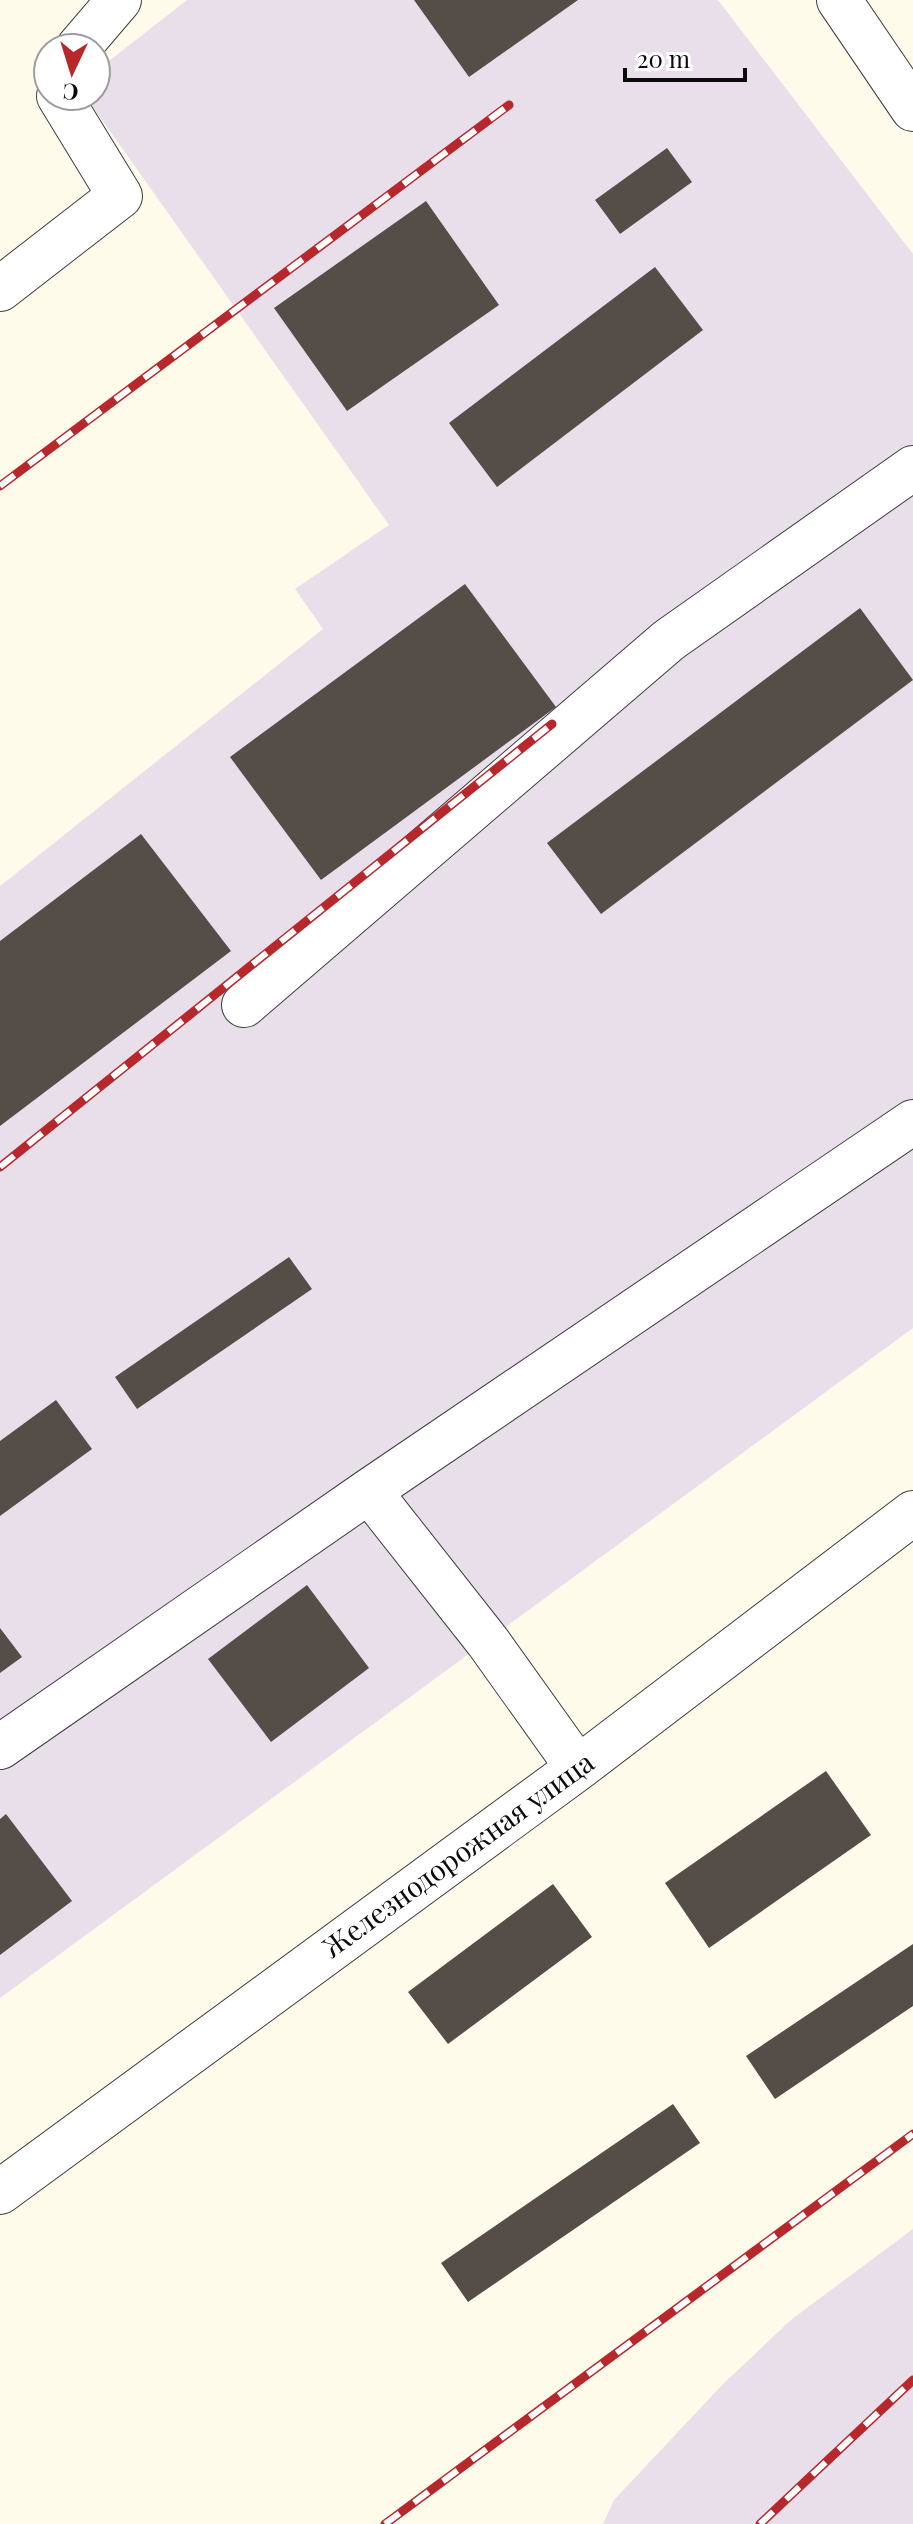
<svg xmlns="http://www.w3.org/2000/svg" width="913" height="2524" font-family="'Playfair Display',serif">
<style>
.industrial{fill:#e9dfea}
.building{fill:#544d48}
.lines{fill:none;stroke-linecap:round;stroke-linejoin:round}
.minor-casing{stroke:#3e3e3e;stroke-width:46}
.minor{stroke:#fff;stroke-width:44}
.rail-casing{stroke:#b7282d;stroke-width:9}
.rail{stroke:#fff;stroke-width:6;stroke-dasharray:18;stroke-linecap:butt}
.labels{text-anchor:middle;stroke-width:8;stroke-linejoin:round;paint-order:stroke}
.street-label{font-size:28px;fill:#0b0b0b;stroke:#fff}
</style>
<rect width="100%" height="100%" fill="#fefbea"/>
<path class="industrial" d="M187 0H718L913 254V1328L0 1998V886L323 629 295 589 389 525 85 96H96V71Z
M913 2229V2524H603L614 2500 723 2384 792 2319Z"/>
<path class="building" d="M414 0H578L469 77Z
M667 148 692 182 620 234 595 200Z
M426 201 499 305 347 411 274 308Z
M655 267 703 330 497 487 449 423Z
M465 584 556 707 321 880 230 757Z
M860 608 913 680 601 914 547 843Z
M141 834 231 951 0 1126V941Z
M289 1257 312 1289 137 1409 115 1377Z
M56 1400 92 1449 0 1516V1441Z
M307 1585 369 1668 271 1742 208 1659Z
M0 1628 22 1657 0 1673Z
M826 1771 871 1835 709 1948 665 1883Z
M6 1814 72 1901 0 1955V1819Z
M553 1884 592 1937 448 2044 408 1992Z
M913 1944V2006L775 2099 746 2056Z
M673 2104 700 2143 468 2302 441 2263Z"/>
<g class="lines">
<g class="minor-casing">
<path id="minor" d="M839 0 913 109
M78 48 119 0
M0 289 120 196 59 96
M244 1005 669 640 913 468
M369 1491 488 1642 578 1768
M0 1747 369 1491 913 1122
M0 2192 578 1768 913 1513"/>
</g>
<use href="#minor" class="minor"/>
<g class="rail-casing">
<path id="rail" d="M0 486 509 105
M0 1167 552 724
M385 2524 913 2134
M760 2524 913 2380"/>
</g>
<use href="#rail" class="rail"/>
</g>
<g class="labels">
<g class="street-label">
<text transform="translate(458 1855) rotate(-36)" y="10">Железнодорожная улица</text>
</g>
</g>
<g transform="translate(72 72) rotate(184)"><circle r="38" fill="#ffffff" stroke="#9d9d9d" stroke-width="2"/>
<path d="M0-6L14 30L0 20L-14 30Z" fill="#b7282d"/>
<text y="-12" font-size="22" font-weight="bold" text-anchor="middle" fill="#0b0b0b">С</text>
</g>
<path d="M625 68v12h120v-12" fill="none" stroke="#0b0b0b" stroke-width="4"/>
<text x="637" y="68" font-size="24" fill="#0b0b0b" stroke="#ffffff" stroke-width="6" paint-order="stroke">20 m</text>
</svg>
